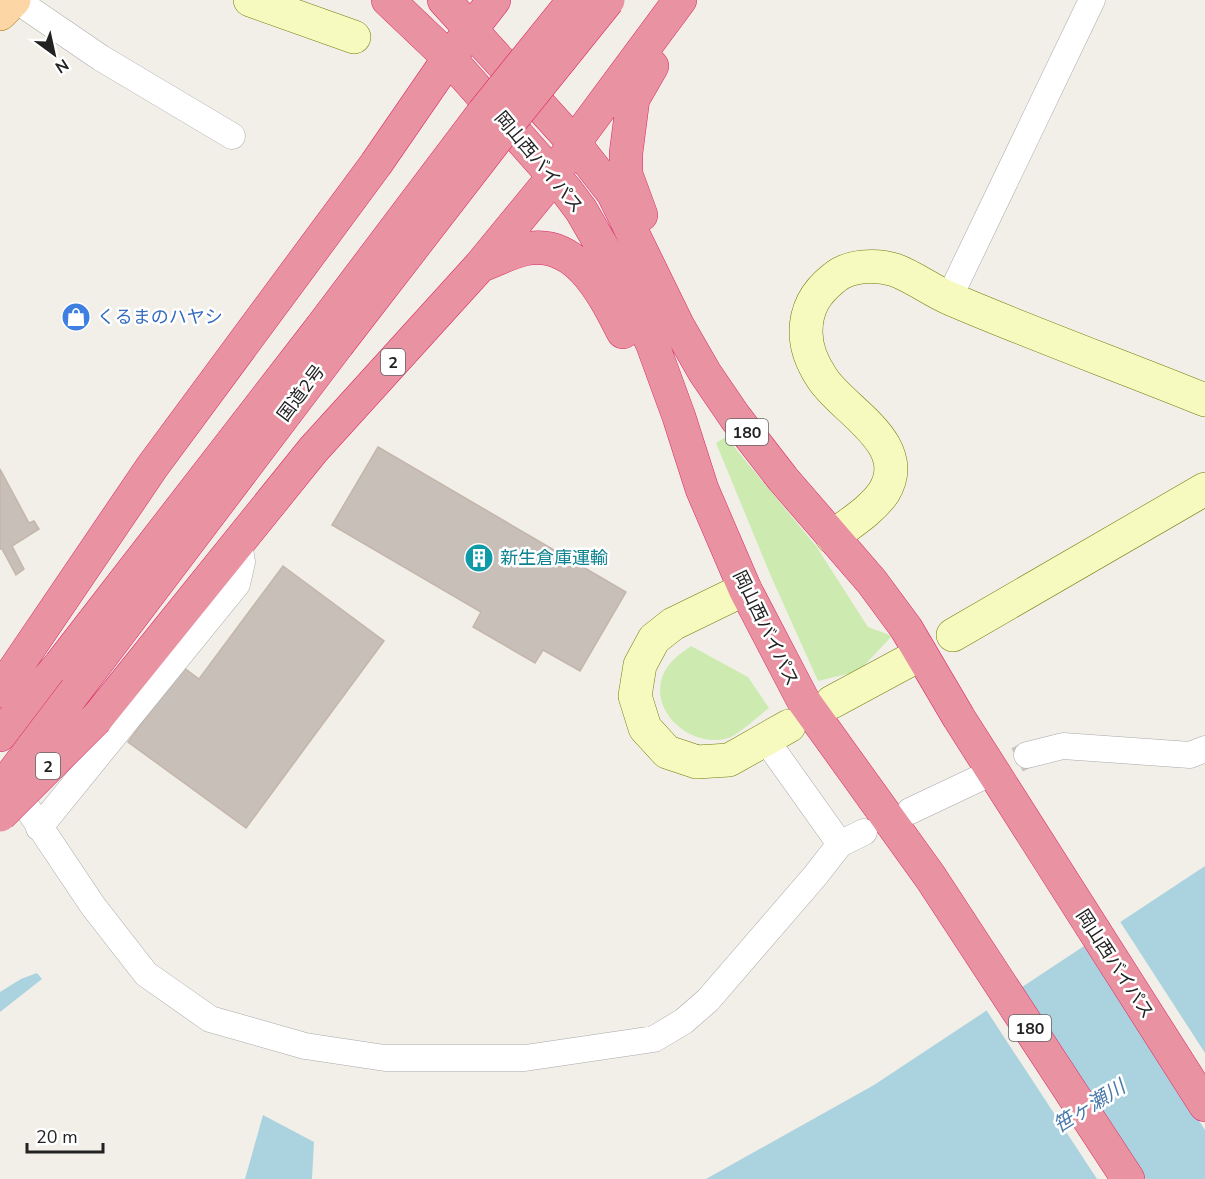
<svg xmlns="http://www.w3.org/2000/svg" width="1205" height="1179" font-family="'Nunito Sans','Noto Sans JP',sans-serif">
<style>
.grass{fill:#cdebb0}
.water{fill:#aad3df}
.pier{fill:#f2efe9}
.building{fill:#c7bfb8;stroke:#c4b6ab;stroke-width:1.5}
.lines{fill:none;stroke-linecap:round;stroke-linejoin:round}
.street-tunnel{stroke:#c8c6c1;stroke-width:26;stroke-dasharray:26 13;stroke-linecap:butt}
.street-casing{stroke:#a9a9a9;stroke-width:27}
.secondary-casing{stroke:#707d05;stroke-width:34}
.primary-casing{stroke:#a06b00;stroke-width:34}
.highway-casing{stroke:#dc2a67;stroke-width:34}
.street{stroke:#fff;stroke-width:26}
.secondary{stroke:#f7fabf;stroke-width:33}
.primary{stroke:#fcd6a4;stroke-width:33}
.highway{stroke:#e892a2;stroke-width:33}
.highway-bridge-casing{stroke:#dc2a67;stroke-width:34;stroke-linecap:butt}
.highway-bridge{stroke:#e892a2;stroke-width:33}
.labels{text-anchor:middle;stroke-width:5;stroke-linejoin:round;paint-order:stroke}
.shield{fill:#fff;stroke:#646464;stroke-width:1.5}
.shield-label{font-size:16px;font-weight:bold;fill:#222}
.street-label{font-size:18px;fill:#222;stroke:#fff}
.shop-label{font-size:18px;fill:#366cbe;stroke:#fff;text-anchor:start}
.culture-label{font-size:18px;fill:#0d838f;stroke:#fff;text-anchor:start}
.water-label{font-size:20px;font-style:italic;fill:#4a7aab;stroke:#fff}
</style>
<rect width="100%" height="100%" fill="#f2efe9"/>
<path class="grass" d="M726 437 816 546 868 627 892 636 859 671 818 681 770 574 716 443Z
M691 646 748 677 769 708C760 715 737 736 728 738 693 749 648 713 663 675 668 662 681 653 691 646Z"/>
<path class="water" d="M1205 866V1179H706L874 1085Z
M37 973 42 979 0 1012V992L21 979Z
M263 1115 314 1142 312 1179H245Z"/>
<path class="pier" d="M1119 920 1205 1053V1130L1085 942Z
M1019 985 1140 1171 1146 1179H1097L985 1008Z"/>
<path class="building" d="M378 447 626 592 580 671 543 650 535 663 473 627 481 612 332 525Z
M0 469 29 523 34 521 39 529 12 546 24 569 16 575 2 549H0Z
M283 566 384 641 246 828 128 742 183 667 199 679Z"/>
<g class="lines">
<path class="street-tunnel" d="M982 777 1027 755"/>
<g class="street-casing">
<path id="street" d="M16 0 101 58 232 136
M949 298 1092 0
M766 740 840 844
M1027 755 1063 746 1190 755 1205 749
M10 782 93 906 146 974 210 1019 305 1046 385 1058H525L654 1039 684 1021 708 1000 815 876 840 844 864 832
M910 811 982 777
M39 828 237 584 242 562 239 543"/>
</g>
<g class="secondary-casing">
<path id="secondary" d="M250 0 354 37
M832 537C849 524 872 510 884 492 913 443 842 410 822 378 812 363 806 349 806 332 806 308 816 292 834 278 849 265 876 264 895 270 914 277 932 291 951 299 1035 335 1121 366 1205 400
M745 589 673 624 654 639 640 665 635 696 645 728 667 752 697 762 729 760 789 726
M953 635 1205 489
M832 702 908 661"/>
</g>
<g class="primary-casing">
<path id="primary" d="M0 14 14 0"/>
</g>
<g class="highway-casing">
<path id="highway" d="M388 0 449 58 566 190 581 210 618 274 652 343 679 417 702 489 745 589 803 700 931 878 1128 1179
M444 0 574 143 613 193 678 326 705 373 735 417 783 479 872 582 906 628 959 718 1205 1105
M641 215 626 174V153L633 99 652 66
M482 265C496 260 511 252 525 249 577 238 604 295 623 332
M76 690 338 344
M0 691 152 467 376 164 449 58 494 0
M97 718 313 450 480 266 554 176 574 143 680 0
M0 735 60 665 320 329"/>
</g>
<use href="#street" class="street"/>
<use href="#secondary" class="secondary"/>
<use href="#primary" class="primary"/>
<use href="#highway" class="highway"/>
<g class="highway-bridge-casing">
<path id="highway-bridge" d="M320 329 483 113 574 0
M338 344 501 133 608 0
M1 789 76 690
M0 815 97 718"/>
</g>
<use href="#highway-bridge" class="highway-bridge"/>
</g>
<defs>
<g id="shop-disc" transform="scale(1.5)"><circle r="9.5" fill="#3f7fe0" stroke="#fff"/><path d="M-5-2.5h2.3a2.7 3.5 0 0 1 5.4 0H5L5.5 6h-11ZM-1.5-2.5h3a1.5 2.3 0 0 0-3 0Z" fill="#fff"/></g>
<g id="building-disc" transform="scale(1.5)"><circle r="9.5" fill="#0f9aa8" stroke="#fff"/><path d="M-4-6H4V6H1V3H-1V6H-4ZM-2.5-4.3h1.7v1.8h-1.7ZM.8-4.3h1.7v1.8H.8ZM-2.5-1h1.7V.8h-1.7ZM.8-1h1.7V.8H.8Z" fill="#fff"/></g>
</defs>
<g fill-rule="evenodd">
<use href="#shop-disc" x="76" y="317"/>
<use href="#building-disc" x="479" y="558"/>
</g>
<g class="labels">
<g class="shield">
<rect x="381" y="349" width="24" height="26" rx="4.5"/>
<rect x="726" y="419" width="42" height="26" rx="4.5"/>
<rect x="36" y="753" width="24" height="26" rx="4.5"/>
<rect x="1009" y="1015" width="42" height="26" rx="4.5"/>
</g>
<g class="shield-label">
<text x="393" y="368">2</text>
<text x="747" y="438">180</text>
<text x="48" y="772">2</text>
<text x="1030" y="1034">180</text>
</g>
<g class="street-label">
<text transform="translate(539 162) rotate(50)" y="6">岡山西バイパス</text>
<text transform="translate(301 393) rotate(-53)" y="6">国道2号</text>
<text transform="translate(766 628) rotate(64)" y="6">岡山西バイパス</text>
<text transform="translate(1115 964) rotate(57)" y="6">岡山西バイパス</text>
</g>
<g class="shop-label">
<text x="97" y="323">くるまのハヤシ</text>
</g>
<g class="culture-label">
<text x="500" y="564">新生倉庫運輸</text>
</g>
<g class="water-label">
<text transform="translate(1089 1106) rotate(-32)" y="7">笹ヶ瀬川</text>
</g>
</g>
<g transform="translate(54 54) rotate(147)" stroke="#ffffff" stroke-width="4.5" paint-order="stroke">
<path d="M0-4.5L10 22L0 15L-10 22Z" fill="#222222"/>
<text y="-9" font-size="16" font-weight="bold" text-anchor="middle" fill="#222222">N</text>
</g>
<path d="M27 1143v9h76v-9" fill="none" stroke="#222222" stroke-width="3"/>
<text x="36" y="1143" font-size="18" fill="#222222" stroke="#ffffff" stroke-width="4.5" paint-order="stroke">20 m</text>
</svg>
